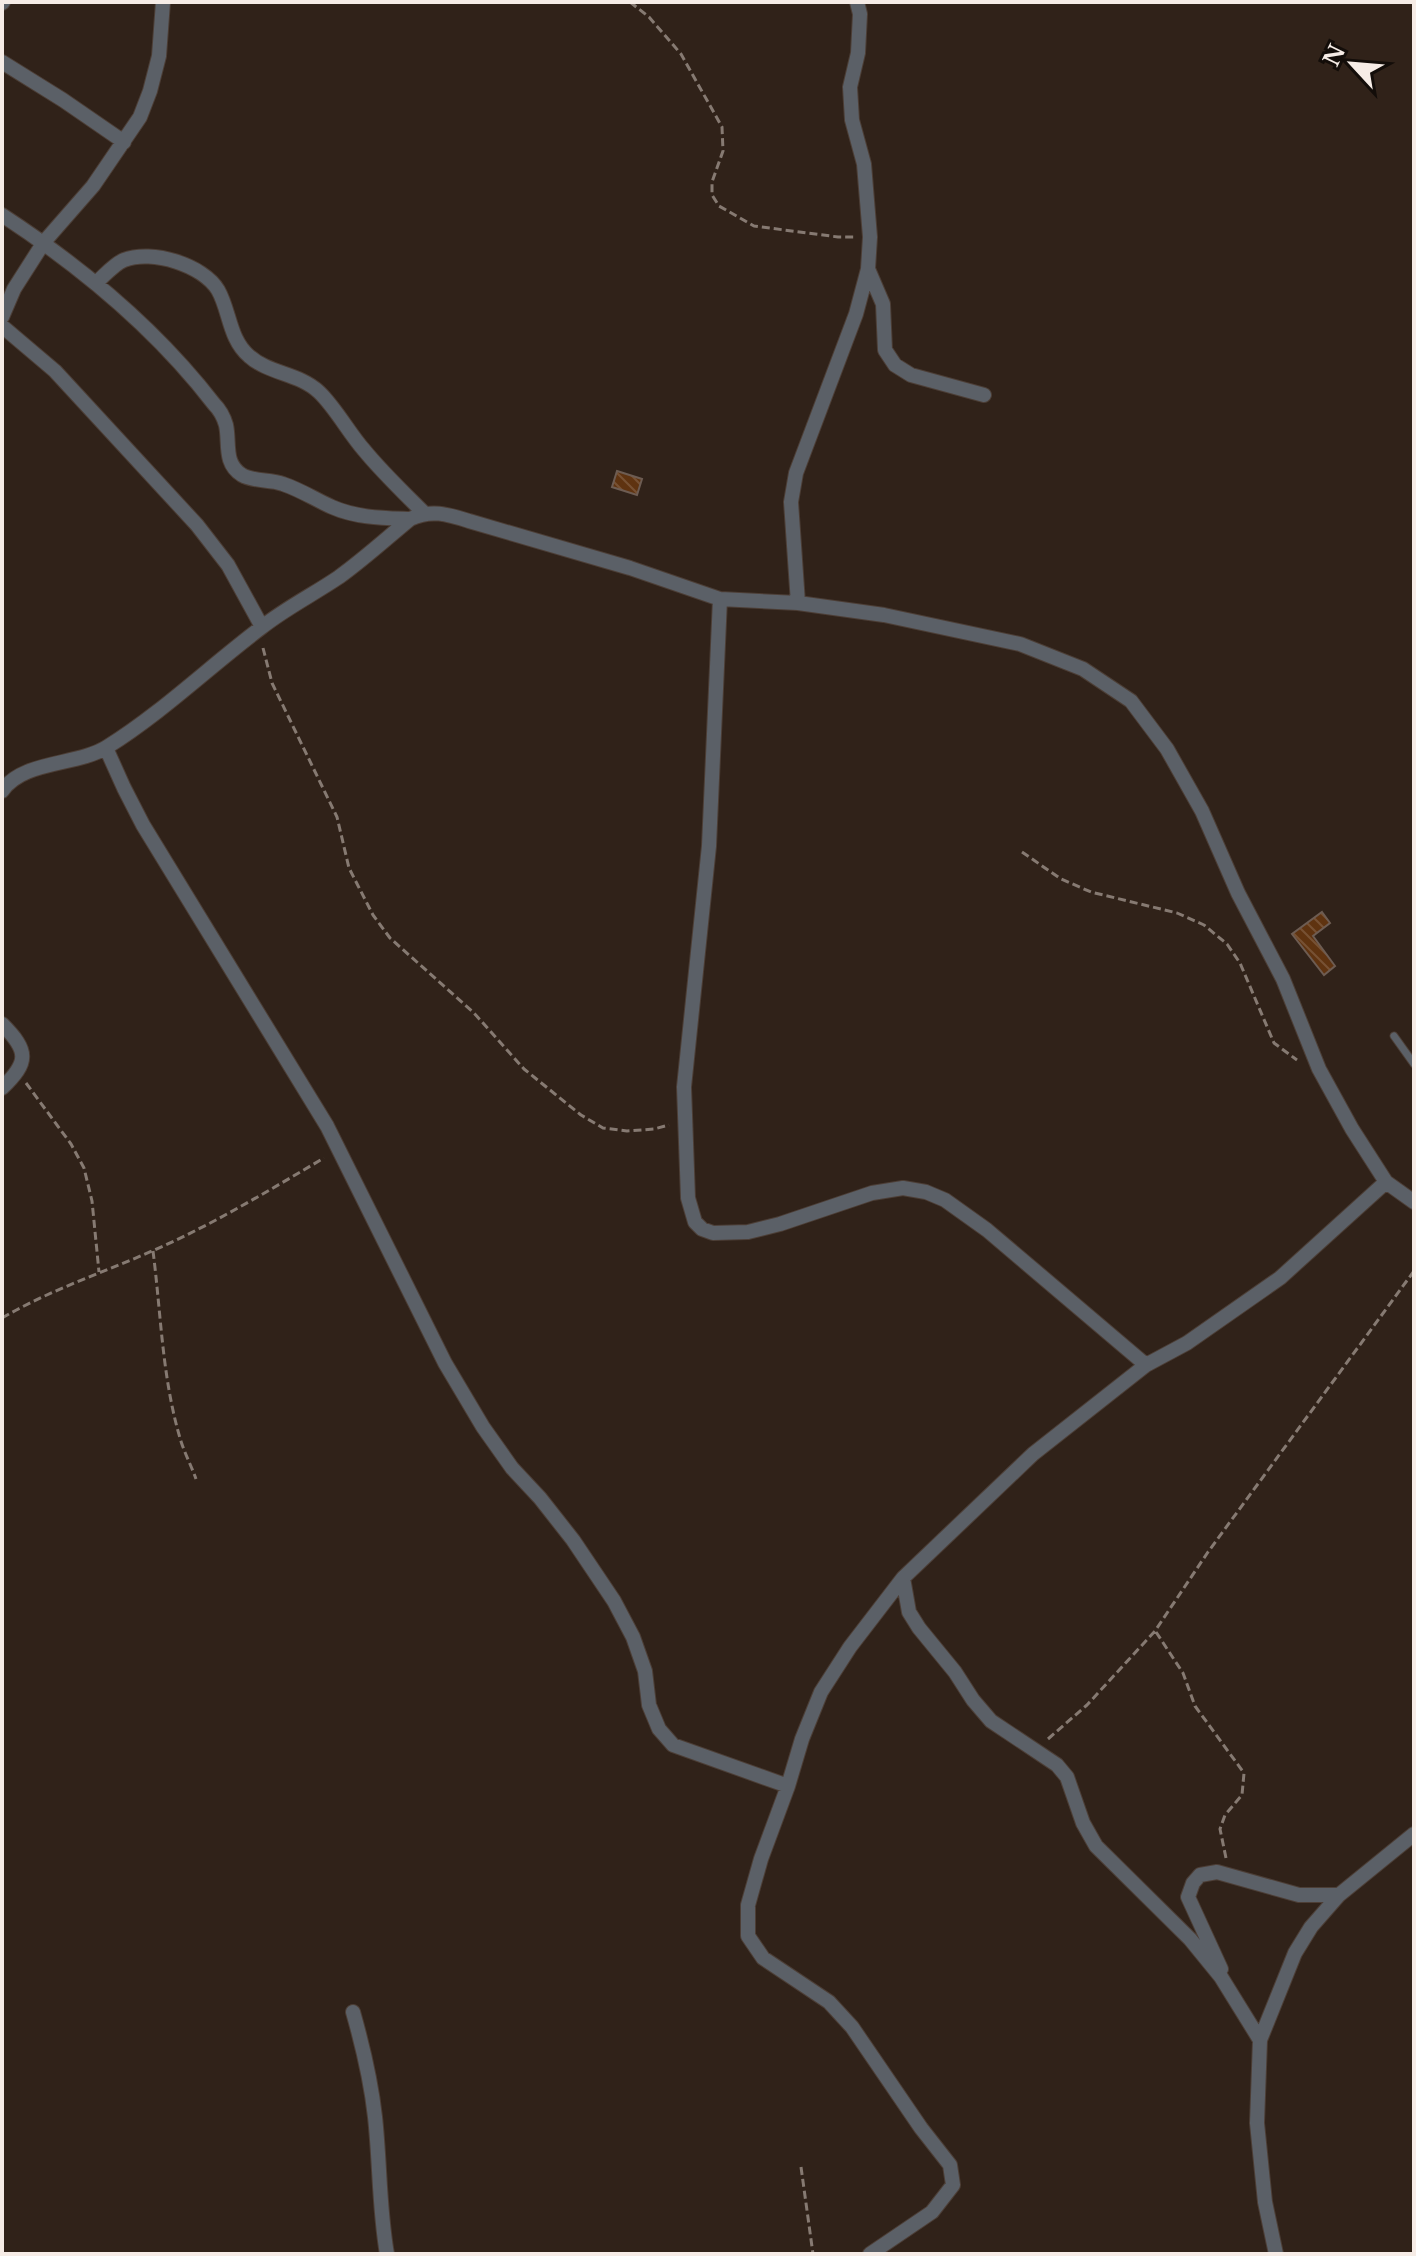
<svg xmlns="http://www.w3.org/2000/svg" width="1416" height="2256" font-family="'Libre Baskerville',serif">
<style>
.building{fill:url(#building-back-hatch);stroke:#6d5c52;stroke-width:2}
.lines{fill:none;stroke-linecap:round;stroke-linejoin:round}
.lane-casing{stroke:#4c3e36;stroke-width:9}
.street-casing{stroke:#4c3e36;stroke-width:16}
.path{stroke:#867a72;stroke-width:3;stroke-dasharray:8 4;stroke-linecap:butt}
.lane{stroke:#5b6067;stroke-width:7}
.street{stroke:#5b6067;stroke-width:14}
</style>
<defs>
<pattern id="building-back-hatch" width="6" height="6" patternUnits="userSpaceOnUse" patternTransform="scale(2)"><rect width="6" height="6" fill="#5f3310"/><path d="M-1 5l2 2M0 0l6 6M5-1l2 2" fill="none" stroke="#775133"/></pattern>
</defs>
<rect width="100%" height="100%" fill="#302219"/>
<path class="building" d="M617 471 642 479 637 495 612 487Z
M1322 912 1330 923 1313 936 1335 966 1324 975 1292 934Z"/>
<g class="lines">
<g class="lane-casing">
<path id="lane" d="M1394 1036 1414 1064"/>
</g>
<g class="street-casing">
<path id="street" d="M2 3 3 2
M2 62 63 100 124 142
M2 215C80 266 157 330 214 404 219 409 224 418 226 425 230 443 223 463 242 475 254 482 270 479 283 484 301 490 316 500 332 507 357 518 384 518 410 519
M868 269 883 304 885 350 895 365 911 375 984 395
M96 283C104 276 114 264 124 260 152 249 203 265 218 290 230 311 229 339 249 356 269 374 299 373 319 392 335 407 349 433 364 450 382 472 403 492 423 512
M2 317 14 289 44 242 93 186 140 117 150 91 159 56 163 2
M2 326 55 371 197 525 228 565 262 627
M720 599 709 846 684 1087 688 1198 695 1222 702 1229 713 1233 748 1232 780 1224 872 1193 903 1188 926 1192 945 1200 987 1230 1146 1365
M798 603 791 502 796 473 856 314 868 269 870 237 864 164 852 120 850 87 858 53 860 14 857 2
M106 748 124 788 143 825 327 1126 445 1363 483 1427 512 1468 540 1498 573 1540 614 1601 633 1637 645 1671 649 1705 659 1729 673 1745 788 1786
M2 791C23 760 77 766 107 747 163 712 210 666 262 627 286 608 314 594 339 577 364 559 387 538 410 519 431 509 447 514 469 521L630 568 720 599 798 603 884 615 1020 644 1083 669 1131 701 1167 749 1202 811 1238 893 1283 979 1319 1069 1352 1129 1386 1182 1414 1202
M2 1024C29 1051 29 1062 2 1088
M903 1578 909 1612 919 1628 955 1672 973 1700 991 1721 1057 1765 1067 1777 1083 1823 1096 1846 1190 1939 1221 1977 1260 2040
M1221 1969 1188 1897 1193 1883 1200 1875 1217 1872 1299 1895H1339
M353 2012C363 2047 371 2081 375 2117 380 2162 379 2209 387 2254
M870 2254 932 2212 953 2185 950 2165 921 2128 852 2027 829 2002 763 1958 748 1936V1905L761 1859 788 1786 802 1739 821 1692 850 1647 903 1578 1033 1454 1146 1365 1187 1343 1280 1278 1386 1182
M1276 2254 1265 2202 1257 2123 1260 2040 1295 1953 1311 1927 1339 1895 1414 1834"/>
</g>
<path class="path" d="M630 2 649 17 681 54 722 127 723 151 712 182V195L719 206 754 226 838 237H854
M263 648 272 683 337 817 349 868 373 915 390 938 474 1013 524 1069 581 1115 603 1128 627 1131 654 1129 669 1125
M1022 852 1061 879 1091 892 1177 913 1204 925 1227 944 1240 963 1274 1043 1297 1060
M26 1083 71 1144 84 1168 92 1201 99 1272
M153 1251C161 1313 162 1377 180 1438 184 1452 191 1465 196 1479
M2 1318C50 1290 102 1273 152 1251 212 1225 268 1191 324 1158
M1156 1632 1183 1673 1195 1706 1244 1773 1242 1795 1225 1815 1220 1829 1226 1858
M1048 1739 1087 1705 1155 1631 1208 1552 1414 1271
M801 2167 813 2254"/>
<use href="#lane" class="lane"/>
<use href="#street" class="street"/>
</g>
<rect width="1416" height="2256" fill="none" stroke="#f6ece6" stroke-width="8"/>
<g transform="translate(1352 64) rotate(296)" stroke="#130d09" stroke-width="6" paint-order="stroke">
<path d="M0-6L14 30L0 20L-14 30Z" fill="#f6ece6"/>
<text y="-12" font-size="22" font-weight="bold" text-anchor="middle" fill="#f6ece6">N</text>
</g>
</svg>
